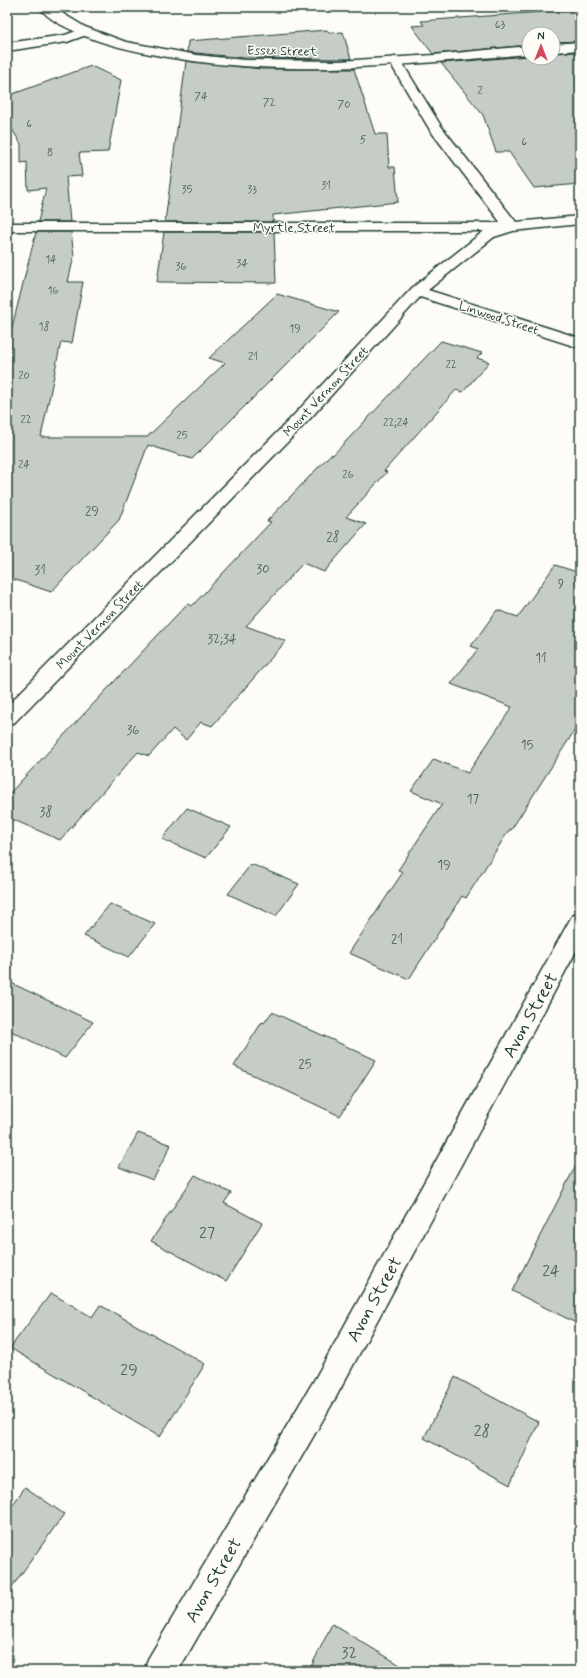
<svg xmlns="http://www.w3.org/2000/svg" width="587" height="1678" font-family="Mynerve,sans-serif">
<style>
.building{fill:#c6cdc7;stroke:#1f3d34}
.lines{fill:none;stroke-linecap:round;stroke-linejoin:round}
.minor-casing{stroke:#1f3d34;stroke-width:3}
.major-casing{stroke:#1f3d34;stroke-width:3}
.minor{fill:#fdfcf7;fill-rule:evenodd}
.major{fill:#fdfcf7;fill-rule:evenodd}
.labels{text-anchor:middle;stroke-width:3;stroke-linejoin:round;paint-order:stroke}
.far-number-label{font-size:11px;fill:#496159}
.far-street-label{font-size:13px;fill:#1f3d34;stroke:#fdfcf7}
.number-label{font-size:13px;fill:#496159}
.near-number-label{font-size:16px;fill:#496159}
.near-street-label{font-size:18px;fill:#1f3d34;stroke:#fdfcf7}
</style>
<rect width="100%" height="100%" fill="#fdfcf7"/>
<filter id="ink" filterUnits="userSpaceOnUse"><feTurbulence type="fractalNoise" baseFrequency=".025" numOctaves="2"/><feDisplacementMap in="SourceGraphic" scale="8" xChannelSelector="R" yChannelSelector="G"/><feConvolveMatrix kernelMatrix="1 2 1 2 8 2 1 2 1" color-interpolation-filters="sRGB"/></filter>
<g filter="url(#ink)">
<path class="building" d="M580 9V41L553 42V34H529V45L433 54 412 26 424 25 421 21Z
M327 30 329 33 343 32 351 59 244 58 187 52 188 41Z
M580 52V184L534 188 509 152H496L483 115 441 63 529 56V58H553V53Z
M186 61 262 69H354L375 134H387L389 167H395L398 202 273 215V222H165Z
M91 66 121 80 108 152 79 153 82 176 66 177 70 222H38L46 188 28 190 27 162 21 163V144L7 121V96Z
M36 232H71L74 256 68 282H83L72 343 61 342 41 437H147L225 363 209 358 277 294 339 312 192 459 148 445 119 520 51 592 7 577V347Z
M164 232H274L276 283 157 282Z
M441 341 482 353 477 358 489 362 463 392 456 390 384 471 387 472 346 517 366 524 324 572 303 563 246 626 286 641 212 726 201 722 186 740 173 729 149 756 138 752 60 840 7 817V796L187 604 192 606 271 522 267 521 331 454 333 455Z
M555 565 580 573V722L511 830H509L466 898 462 896 409 979 349 953 403 872 398 870 442 804 411 791 434 759 468 773 512 707 451 684 478 649 471 646 497 610 518 617Z
M187 808 231 827 206 858 162 839Z
M251 864 299 884 276 916 228 894Z
M110 904 155 924 129 957 84 936Z
M7 981 93 1022 65 1058 7 1029Z
M272 1012 376 1060 340 1116 234 1066 262 1022 264 1023Z
M138 1133 171 1145 153 1180 119 1167Z
M580 1157V1325L512 1291Z
M195 1175 231 1193 224 1203 262 1223 226 1281 151 1241Z
M51 1293 92 1317 100 1305 205 1364 160 1437 10 1348Z
M455 1377 539 1422 510 1485 424 1438Z
M25 1487 64 1514 7 1594V1513Z
M332 1624 410 1671H309Z"/>
<g class="lines">
<g class="minor-casing">
<path id="minor" d="M85 28 89 30 91 32 89 34 67 42 7 51V43L65 35Z
M395 57 399 58 401 61 441 126 516 222 580 216V224L513 231 494 237 428 290 580 338V348L420 297 306 423 14 723 7 725V706L294 415 412 288 484 231H7V223H501L430 130 389 61 391 58Z
M580 913V944L336 1397 178 1671H144L148 1659 316 1377 572 916Z"/>
</g>
<g class="major-casing">
<path id="major" d="M39 7H52L85 27 126 42 197 55 244 60 339 61 434 55 529 46V54C411 64 291 78 173 58 143 53 113 47 85 36 70 29 49 21 39 7Z
M580 42V50L553 52V44Z"/>
</g>
<use href="#minor" class="minor"/>
<use href="#major" class="major"/>
</g>
</g>
<g class="labels">
<g class="far-number-label">
<text x="500" y="28">63</text>
<text x="480" y="94">2</text>
<text x="201" y="100">74</text>
<text x="269" y="106">72</text>
<text x="344" y="108">70</text>
<text x="29" y="127">6</text>
<text x="363" y="143">5</text>
<text x="524" y="145">6</text>
<text x="50" y="156">8</text>
<text x="326" y="189">31</text>
<text x="187" y="193">35</text>
<text x="252" y="193">33</text>
<text x="51" y="263">14</text>
<text x="242" y="267">34</text>
<text x="181" y="270">36</text>
<text x="53" y="294">16</text>
<text x="44" y="330">18</text>
<text x="295" y="332">19</text>
<text x="253" y="360">21</text>
<text x="451" y="368">22</text>
<text x="24" y="379">20</text>
<text x="26" y="423">22</text>
<text x="396" y="426">22;24</text>
<text x="182" y="439">25</text>
<text x="24" y="468">24</text>
<text x="348" y="478">26</text>
</g>
<g class="far-street-label">
<text transform="translate(282 50) rotate(1)" y="5">Essex Street</text>
<text x="294" y="232">Myrtle Street</text>
<text transform="translate(499 317) rotate(18)" y="5">Linwood Street</text>
<text transform="translate(325 391) rotate(-47)" y="5">Mount Vernon Street</text>
<text transform="translate(99 624) rotate(-46)" y="5">Mount Vernon Street</text>
</g>
<g class="number-label">
<text x="92" y="515">29</text>
<text x="333" y="541">28</text>
<text x="263" y="573">30</text>
<text x="40" y="574">31</text>
<text x="561" y="588">9</text>
<text x="222" y="643">32;34</text>
<text x="541" y="662">11</text>
<text x="133" y="734">36</text>
<text x="527" y="749">15</text>
<text x="473" y="803">17</text>
<text x="46" y="816">38</text>
<text x="444" y="869">19</text>
<text x="397" y="943">21</text>
<text x="305" y="1068">25</text>
</g>
<g class="near-number-label">
<text x="207" y="1238">27</text>
<text x="551" y="1276">24</text>
<text x="129" y="1375">29</text>
<text x="482" y="1436">28</text>
<text x="349" y="1658">32</text>
</g>
<g class="near-street-label">
<text transform="translate(530 1015) rotate(-61)" y="6">Avon Street</text>
<text transform="translate(374 1299) rotate(-61)" y="6">Avon Street</text>
<text transform="translate(213 1580) rotate(-60)" y="6">Avon Street</text>
</g>
</g>
<rect width="587" height="1678" fill="none" stroke="#fdfcf7" stroke-width="24"/>
<rect x="12" y="12" width="563" height="1654" fill="none" stroke="#1f3d34" stroke-width="1.5" filter="url(#ink)"/>
<g transform="translate(541 46)"><circle r="19" fill="#fdfcf7" stroke="#a4b0a9"/>
<path d="M0-3L7 15L0 10L-7 15Z" fill="#d1495b"/>
<text y="-6" font-size="11" font-weight="bold" text-anchor="middle" fill="#1f3d34">N</text>
</g>
</svg>
